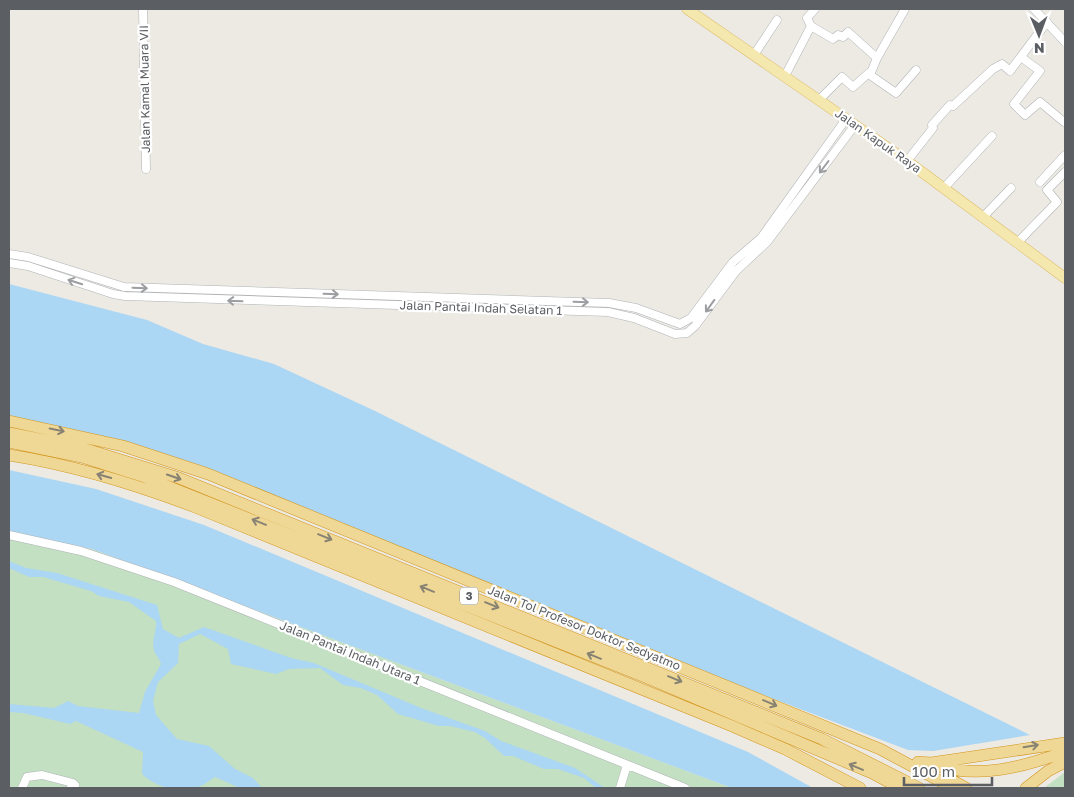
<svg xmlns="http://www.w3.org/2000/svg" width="1074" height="797" font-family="'Golos Text',sans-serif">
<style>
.green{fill:#c3e0c2}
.water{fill:#abd6f4}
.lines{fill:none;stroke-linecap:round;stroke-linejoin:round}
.minor-casing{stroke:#b0b3b6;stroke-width:9}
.major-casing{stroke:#dfbb69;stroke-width:11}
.highway-casing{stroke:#d3961c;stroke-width:12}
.minor{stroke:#fff;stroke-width:8}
.major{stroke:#f4e8af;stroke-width:10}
.highway{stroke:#efd796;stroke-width:11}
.oneway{stroke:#9d9ea1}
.oneway2{stroke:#878272}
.labels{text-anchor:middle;stroke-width:4.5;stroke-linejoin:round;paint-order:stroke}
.shield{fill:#fff;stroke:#8c8e91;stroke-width:1}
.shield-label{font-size:11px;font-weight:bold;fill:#5b5e62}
.street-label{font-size:12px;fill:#5b5e62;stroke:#fff}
</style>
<rect width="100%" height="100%" fill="#eceae3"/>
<path class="green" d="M9 533 92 549 732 788H9Z
M1065 772V788H1044Z"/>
<path class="water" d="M9 284 147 320 203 344 274 364 375 411 1030 735 933 751 908 750 655 654 155 452 9 419Z
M9 470 96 489 204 525 748 752 813 788H732L92 549 9 533Z
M9 561 26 568 57 573 157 605 163 629 179 638 204 627 291 658 314 663 421 708 485 731 501 741 575 768 605 788H596L584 778 558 769H544L513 756H504L485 738 475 732 450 726H439L398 714 377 695 361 688 343 685 320 668 289 669 276 674 231 664 228 649 200 634 179 644 178 663 158 682 153 701 156 715 177 739 209 746 235 769 253 778 262 788H240L215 777C209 781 201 787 194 788 175 792 156 787 142 774L143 752 76 721 70 724 23 713 9 712V704L54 708 68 701 78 706 139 713 145 692 161 664C160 659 155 655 154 650 151 641 157 631 156 621L129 602 99 596 91 591 43 577H29L9 568Z"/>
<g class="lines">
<g class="minor-casing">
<path id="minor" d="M143 9 146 169
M815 9 807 18 811 26 833 39 838 35 843 37 848 32 877 58
M905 9 877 58 870 75 896 93 916 70
M1034 9 1065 42
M754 55 777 20
M1021 57 1040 71 1014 104 1025 115 1040 102 1064 122
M785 76 811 26
M819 100 842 77 853 87 870 72
M907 161 933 128 932 125 950 105 953 106 993 69 1002 64 1010 71 1047 22
M1040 182 1065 155
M944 188 992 136
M983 217 1011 188
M1018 242 1057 202 1047 190 1065 172
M9 254 28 257 124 287 609 303 636 308 680 324 691 318 733 262 761 238 846 119
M9 263 28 266 113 294 125 296 608 312 634 318 675 334 687 333 695 326 736 271 767 242 855 125
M9 535 81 551 174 582 685 788
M22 788 27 777 42 775 73 783 75 785 71 788
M620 788 627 765"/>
</g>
<g class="major-casing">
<path id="major" d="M687 9 907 161 1065 278"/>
</g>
<g class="highway-casing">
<path id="highway" d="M9 421 123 446 208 474 880 749 953 788
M9 433 79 447 179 478 822 739 919 788
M9 442 82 457 142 476 645 677 872 773 900 788
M9 455C73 465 135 484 195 507L732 726 785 749 860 788
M918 762 931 763 1065 743
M933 764C977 780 1023 767 1065 752
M948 778 966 788
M1026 788 1048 771 1065 762"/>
</g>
<use href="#minor" class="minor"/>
<use href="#major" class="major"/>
<use href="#highway" class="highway"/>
</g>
<defs><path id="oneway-shaft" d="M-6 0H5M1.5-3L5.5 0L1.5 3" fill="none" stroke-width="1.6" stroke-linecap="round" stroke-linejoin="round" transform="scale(1.25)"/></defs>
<g class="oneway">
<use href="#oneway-shaft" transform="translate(824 167) rotate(127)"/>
<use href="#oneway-shaft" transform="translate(75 282) rotate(-162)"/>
<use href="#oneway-shaft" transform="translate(140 288) rotate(2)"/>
<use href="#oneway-shaft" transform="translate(331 294) rotate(2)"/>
<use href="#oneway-shaft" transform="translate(235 301) rotate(-178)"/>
<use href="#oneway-shaft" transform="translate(581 302) rotate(2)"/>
<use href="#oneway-shaft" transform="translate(710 306) rotate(126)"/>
</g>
<g class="oneway2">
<use href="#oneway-shaft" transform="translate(57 430) rotate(12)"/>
<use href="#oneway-shaft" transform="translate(104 476) rotate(-164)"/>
<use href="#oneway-shaft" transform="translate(174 477) rotate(19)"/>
<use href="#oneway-shaft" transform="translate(259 522) rotate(-158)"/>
<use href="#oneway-shaft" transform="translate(325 537) rotate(22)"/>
<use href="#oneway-shaft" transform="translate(427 589) rotate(-158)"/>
<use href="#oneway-shaft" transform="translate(492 605) rotate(22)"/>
<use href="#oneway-shaft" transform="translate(594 656) rotate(-158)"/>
<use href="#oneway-shaft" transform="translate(675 679) rotate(22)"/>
<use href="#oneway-shaft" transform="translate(770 703) rotate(23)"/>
<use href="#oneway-shaft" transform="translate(1031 746) rotate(-9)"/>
<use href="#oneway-shaft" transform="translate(856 767) rotate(-157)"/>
</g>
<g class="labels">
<rect class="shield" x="460" y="587.5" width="18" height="17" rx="4"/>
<g class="shield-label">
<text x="469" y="600">3</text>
</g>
<g class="street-label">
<text transform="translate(145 89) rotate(-91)" y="4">Jalan Kamal Muara VII</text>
<text transform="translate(878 141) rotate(35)" y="4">Jalan Kapuk Raya</text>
<text transform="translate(481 308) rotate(2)" y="4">Jalan Pantai Indah Selatan 1</text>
<text transform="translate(584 628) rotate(22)" y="4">Jalan Tol Profesor Doktor Sedyatmo</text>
<text transform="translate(350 653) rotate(22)" y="4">Jalan Pantai Indah Utara 1</text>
</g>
</g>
<rect width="1074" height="797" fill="none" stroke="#5b5e62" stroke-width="20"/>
<g transform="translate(1039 35) rotate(179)" stroke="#ffffff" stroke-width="4" paint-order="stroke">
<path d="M0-4L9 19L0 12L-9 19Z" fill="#5b5e62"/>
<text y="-8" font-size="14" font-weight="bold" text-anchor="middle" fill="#5b5e62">N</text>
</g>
<path d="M904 777v8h88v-8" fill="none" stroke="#5b5e62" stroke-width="2.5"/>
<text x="912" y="777" font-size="15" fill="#5b5e62" stroke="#ffffff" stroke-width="4" paint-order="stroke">100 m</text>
</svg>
